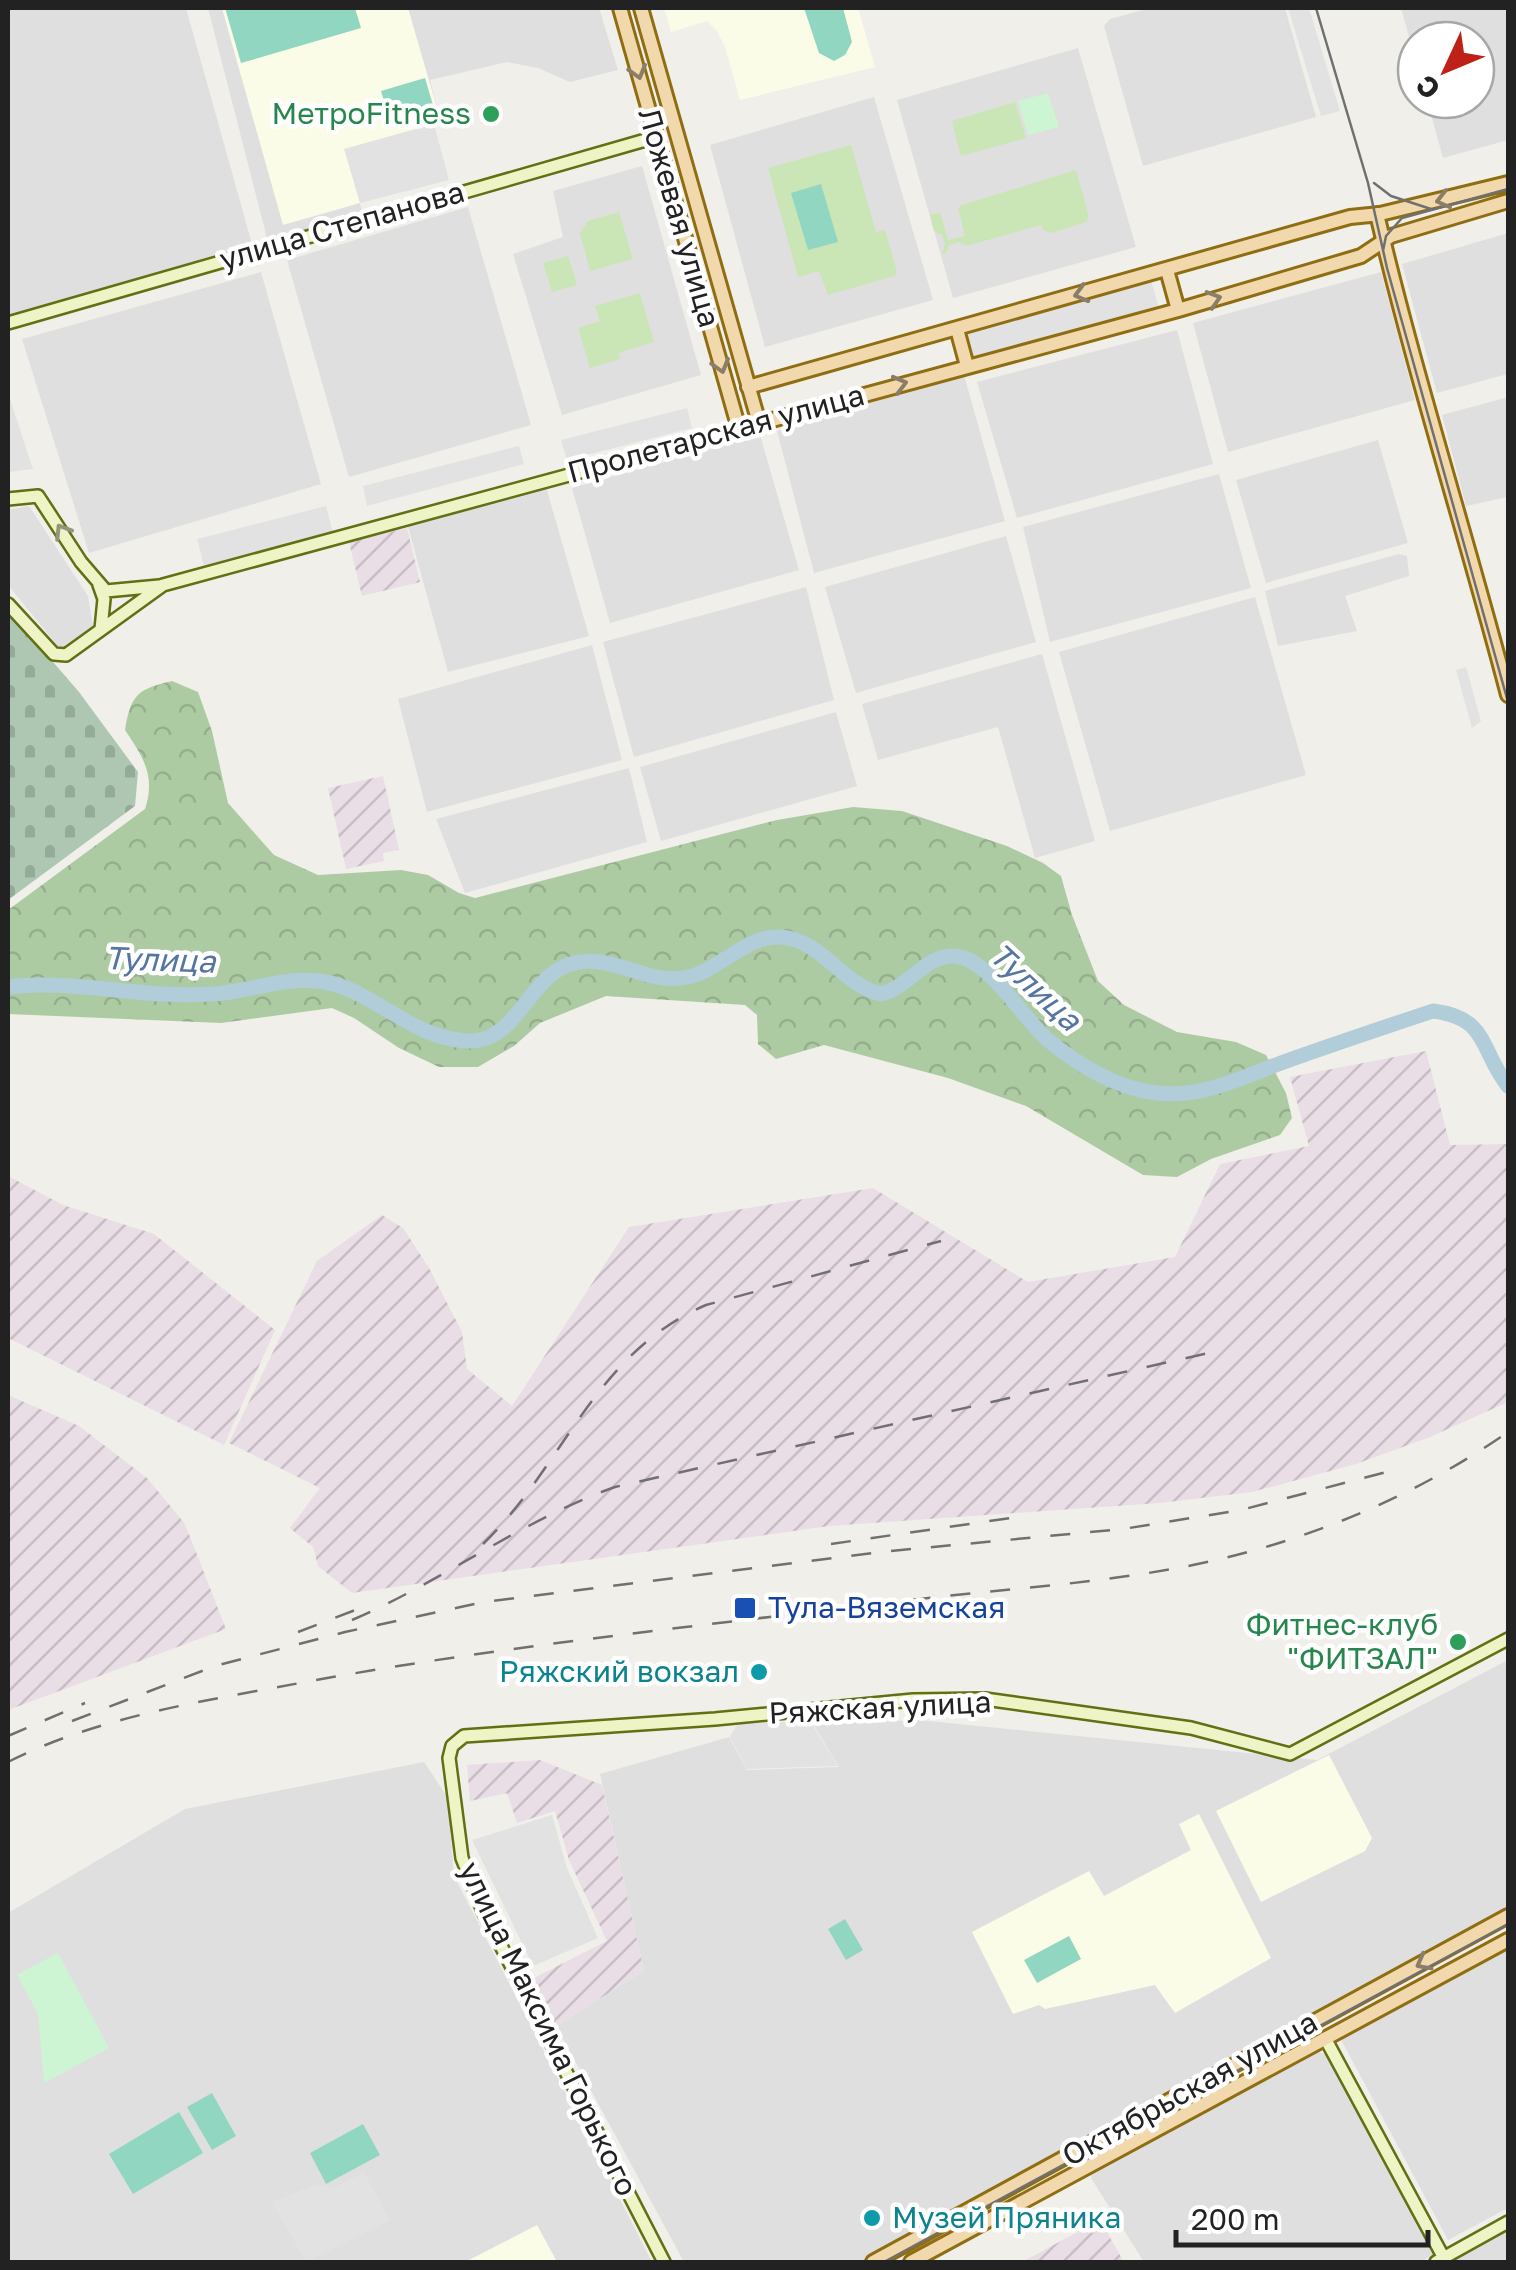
<svg xmlns="http://www.w3.org/2000/svg" width="1516" height="2270" font-family="'Golos Text',sans-serif">
<style>
.residential{fill:#e0dfdf}
.industrial{fill:url(#industrial-furrows)}
.education{fill:#fbfce8}
.grass{fill:#cae5b6}
.forest{fill:url(#forest-crowns)}
.cemetery{fill:url(#cemetery-stones)}
.park{fill:#cdf5d3}
.pitch{fill:#91d6c0}
.parking{fill:#e2e2e2}
.lines{fill:none;stroke-linecap:round;stroke-linejoin:round}
.river{stroke:#b0cdd9;stroke-width:15}
.secondary-casing{stroke:#607012;stroke-width:16}
.primary-casing{stroke:#8f6d11;stroke-width:18}
.secondary{stroke:#eef4c5;stroke-width:11}
.primary{stroke:#f2d9ad;stroke-width:12}
.tram{stroke:#707070;stroke-width:2.5}
.rail{stroke:#707070;stroke-width:2.5;stroke-dasharray:20 20;stroke-linecap:butt}
.oneway{stroke:#8a7e68}
.oneway2{stroke:#92967c}
.leisure-dot{fill:#2e9e5b;stroke:#fff;stroke-width:4}
.transit-dot{fill:#1a4fb4;stroke:#fff;stroke-width:4}
.culture-dot{fill:#0f9aa8;stroke:#fff;stroke-width:4}
.labels{text-anchor:middle;stroke-width:9;stroke-linejoin:round;paint-order:stroke}
.leisure-label{font-size:30px;fill:#27864d;stroke:#fff;text-anchor:end}
.street-label{font-size:30px;fill:#222;stroke:#fff}
.transit-label{font-size:30px;fill:#164399;stroke:#fff;text-anchor:start}
.culture-label{font-size:30px;fill:#0d838f;stroke:#fff;text-anchor:end}
.water-label{font-size:32px;font-style:italic;fill:#5476a0;stroke:#fff}
</style>
<defs>
<pattern id="industrial-furrows" width="10" height="10" patternUnits="userSpaceOnUse" patternTransform="scale(2.5)"><rect width="10" height="10" fill="#e9dde6"/><path d="M-1 1l2-2M0 10L10 0M9 11l2-2" fill="none" stroke="#c8bdc5"/></pattern>
<pattern id="forest-crowns" width="20" height="18" patternUnits="userSpaceOnUse" patternTransform="scale(2.5)"><rect width="20" height="18" fill="#adcba3"/><path d="M2 6a3 3 0 1 1 6 0M12 15a3 3 0 1 1 6 0" fill="none" stroke="#95ae8c"/></pattern>
<pattern id="cemetery-stones" width="16" height="16" patternUnits="userSpaceOnUse" patternTransform="scale(2.5)"><rect width="16" height="16" fill="#adc7b3"/><path d="M2 7V4a2 2 0 0 1 4 0v3zM10 15v-3a2 2 0 0 1 4 0v3z" fill="#95ab9a"/></pattern>
</defs>
<rect width="100%" height="100%" fill="#f1efea"/>
<path class="residential" d="M8 8H186L252 244 8 318Z
M208 8H599L618 70 570 82 538 68 507 62 430 80 441 122 345 149 363 214 268 242Z
M1150 8H1285L1316 117 1143 166 1104 26 1110 19Z
M1401 8H1508V140L1443 158 1427 100H1476V40H1416V61Z
M1078 48 1136 247 953 298 897 100Z
M874 97 933 300 765 347 710 145Z
M642 166 701 375 562 415 513 254 563 237 553 191Z
M468 207 531 425 349 477 287 260Z
M1508 233V374L1437 393 1402 264Z
M261 272 321 484 89 553 22 339Z
M1381 272 1415 400 1228 452 1193 323Z
M1177 330 1213 464 1017 518 977 382Z
M964 375 1005 521 814 573 777 431Z
M1508 397V497L1466 506 1442 415Z
M760 435 799 570 610 623 572 488Z
M1378 440 1408 543 1266 583 1236 480Z
M1219 474 1251 588 1050 642 1023 527Z
M546 487 589 636 448 672 408 527Z
M29 506 88 596 93 627 61 650 8 585V510Z
M1006 536 1036 642 856 693 825 587Z
M1399 554 1407 556 1409 576 1345 596 1357 631 1278 646 1265 591Z
M806 587 834 700 634 757 603 642Z
M1255 597 1306 775 1110 831 1059 652Z
M592 645 622 760 427 812 398 699Z
M1042 654 1095 841 1035 858 998 727 878 760 862 704Z
M836 712 857 786 661 841 640 767Z
M629 768 647 842 465 893 436 819Z
M1508 1660V1910L863 2262H684L556 2026 644 1971 600 1774 729 1737 747 1770 839 1767 813 1724 919 1720 1317 1760Z
M424 1762 448 1798 454 1876 652 2262H8V1913L185 1809Z
M1508 1945V2208L1448 2240 1338 2034Z
M1315 2051 1328 2055 1433 2245V2255L1420 2262H1144L1091 2178V2172Z
M1508 2229V2262H1457L1455 2258Z"/>
<path class="industrial" d="M407 528 420 582 362 596 349 542Z
M383 776 399 850 383 853 384 861 346 869 328 788Z
M1426 1051 1450 1145 1508 1144V1402L1430 1437 1356 1464 1252 1492 1159 1503 829 1526 352 1593 318 1566 313 1547 290 1528 320 1488 229 1443 317 1261 382 1215 403 1228 429 1268 462 1332 467 1369 512 1406 629 1227 873 1188 1028 1282 1175 1257 1220 1164 1309 1146 1290 1077Z
M8 1176 63 1205 154 1234 275 1330 224 1445 8 1338Z
M8 1395 79 1426 147 1478 185 1524 226 1629 8 1710Z
M540 1760 602 1785 644 1971 556 2026 532 1979 607 1941 569 1860 555 1811 517 1823 507 1793 470 1801 467 1765Z
M1100 2220 1124 2262H1022Z"/>
<path class="education" d="M222 8H408L441 122 345 149 360 203 283 225Z
M664 8H858L875 67 740 100 725 47 717 31 707 21 671 32Z
M1329 1755 1372 1838 1365 1851 1261 1902 1216 1811Z
M1199 1814 1271 1958 1175 2013 1155 1985 1045 2009 1039 2005 1013 2014 972 1932 1089 1871 1104 1896 1191 1850 1179 1824Z
M537 2225 557 2262H465Z"/>
<path class="grass" d="M1015 102 1026 138 961 156 952 121Z
M851 145 876 232 885 230 897 272 894 276 828 295 819 271 798 277 768 168Z
M1076 170 1089 217 1086 222 1051 233 1043 230 1041 225 966 246 959 242 949 245 947 252 942 254 945 244 942 235 934 231 930 215 940 212 948 240 965 236 958 208 962 205Z
M619 212 633 259 590 271 580 233 588 221Z
M568 256 577 285 552 292 543 263Z
M640 293 654 342 618 353 620 359 590 368 578 328 600 321 595 306Z"/>
<path class="forest" d="M172 681 198 692 212 731 228 803 274 855 318 875 401 870 428 875 459 893 475 898 777 820 853 807 902 811 1007 846 1043 863 1061 876 1072 915 1098 981 1124 1005 1177 1032 1236 1042 1266 1055 1286 1093 1292 1118 1280 1135 1211 1159 1177 1177 1143 1175 1026 1106 948 1078 824 1045 776 1059 758 1044 757 1015 745 1005 606 996 540 1023 514 1046 478 1067H439L399 1048 354 1018 332 1008 221 1023 8 1014V910L145 809C156 776 143 757 125 730 131 694 138 689 172 681Z"/>
<path class="cemetery" d="M8 610 79 692 138 772 135 806 8 900Z"/>
<path class="park" d="M1048 93 1059 127 1028 135 1018 101Z
M58 1953 109 2048 44 2083 38 2014 17 1975Z"/>
<path class="pitch" d="M225 8H355L361 28 241 63Z
M804 8H843L852 42 845 55 834 61 819 53Z
M425 78 433 105 389 118 381 91Z
M821 184 838 242 808 250 791 193Z
M845 1919 863 1950 846 1960 828 1929Z
M1069 1936 1081 1959 1037 1983 1024 1960Z
M212 2093 236 2136 212 2150 187 2107Z
M179 2112 203 2153 133 2194 109 2154Z
M363 2124 380 2155 326 2184 310 2153Z"/>
<path class="parking" d="M1288 8H1309L1340 111 1321 116Z
M434 124 449 180 360 203 344 149Z
M1151 280 1159 308 971 359 963 332Z
M8 393 33 469 8 472Z
M687 408 692 428 567 460 561 440Z
M519 446 524 464 367 506 363 486Z
M326 506 333 533 204 566 197 539Z
M1466 667 1481 721 1472 728 1456 670Z
M810 1721 838 1766 747 1769 730 1737 736 1726 742 1724Z
M552 1815 567 1868 598 1938 533 1966 472 1840Z
M364 2172 390 2220 306 2262 272 2202 317 2184 332 2189Z"/>
<g class="lines">
<path class="river" d="M8 987C76 979 143 999 212 994 250 992 286 975 325 982 375 991 415 1042 472 1041 514 1040 528 984 563 967 607 947 644 987 688 977 723 969 753 927 792 939 826 948 846 986 881 994 908 988 925 955 954 956 988 957 1023 1019 1048 1040 1078 1065 1118 1089 1157 1093 1203 1098 1240 1078 1281 1063 1331 1045 1382 1028 1433 1011 1489 1018 1479 1049 1508 1086"/>
<g class="secondary-casing">
<path id="secondary" d="M8 323 656 137
M8 499 38 496 81 562 106 591 159 586
M99 585 104 599 101 629
M8 604 54 654 66 655 163 585 739 429
M1325 2038 1446 2262
M664 2262 483 1911 462 1858 449 1758 452 1746 464 1736 715 1719 913 1700 985 1699 1191 1728 1290 1754 1508 1639
M1436 2262 1508 2222"/>
</g>
<g class="primary-casing">
<path id="primary" d="M620 8 739 429 1178 310 1361 256 1391 236 1508 201
M641 8 759 423
M1377 214C1415 376 1466 534 1508 695
M1167 270 1178 310
M957 329 967 366
M748 387 1350 217 1380 214 1508 183
M873 2262 1508 1916
M911 2262 1508 1940"/>
</g>
<use href="#secondary" class="secondary"/>
<use href="#primary" class="primary"/>
<path class="tram" d="M1316 8 1368 183 1387 268 1508 702
M1374 183 1391 196 1431 209
M1383 251 1386 236 1402 218 1508 189
M884 2262 1508 1924"/>
<path class="rail" d="M483 1544C564 1466 594 1353 706 1305L941 1241
M831 1544 1024 1516
M352 1620C443 1581 522 1520 615 1487L1213 1352
M298 1632 363 1607
M72 1721 215 1666 345 1632 484 1602 890 1551 1123 1529 1241 1510 1394 1470
M8 1736 85 1703
M8 1762C97 1717 203 1701 300 1683 499 1646 701 1626 902 1601 991 1590 1083 1585 1172 1569 1291 1548 1409 1501 1508 1432"/>
</g>
<defs><path id="oneway-chevron" d="M-2-3.5L2.5 0L-2 3.5" fill="none" stroke-width="1.6" stroke-linecap="round" stroke-linejoin="round" transform="scale(2.5)"/></defs>
<g class="oneway">
<use href="#oneway-chevron" transform="translate(638 72) rotate(74)"/>
<use href="#oneway-chevron" transform="translate(1443 200) rotate(166)"/>
<use href="#oneway-chevron" transform="translate(1081 294) rotate(164)"/>
<use href="#oneway-chevron" transform="translate(1214 299) rotate(-17)"/>
<use href="#oneway-chevron" transform="translate(721 366) rotate(74)"/>
<use href="#oneway-chevron" transform="translate(900 384) rotate(-15)"/>
<use href="#oneway-chevron" transform="translate(1423 1963) rotate(152)"/>
</g>
<use class="oneway2" href="#oneway-chevron" transform="translate(62 531) rotate(-122)"/>
<g class="leisure-dot">
<circle cx="491" cy="114" r="10"/>
<circle cx="1458" cy="1642" r="10"/>
</g>
<rect class="transit-dot" x="733" y="1596" width="24" height="24" rx="5"/>
<g class="culture-dot">
<circle cx="759" cy="1672" r="10"/>
<circle cx="872" cy="2218" r="10"/>
</g>
<g class="labels">
<g class="leisure-label">
<text x="471" y="124">МетроFitness</text>
<text x="1438" y="1635">Фитнес-клуб<tspan x="1438" dy="34">"ФИТЗАЛ"</tspan></text>
</g>
<g class="street-label">
<text transform="translate(679 218) rotate(74)" y="10">Ложевая улица</text>
<text transform="translate(342 226) rotate(-16)" y="10">улица Степанова</text>
<text transform="translate(716 434) rotate(-15)" y="10">Пролетарская улица</text>
<text transform="translate(880 1708) rotate(-3)" y="10">Ряжская улица</text>
<text transform="translate(548 2029) rotate(64)" y="10">улица Максима Горького</text>
<text transform="translate(1190 2089) rotate(-29)" y="10">Октябрьская улица</text>
</g>
<g class="transit-label">
<text x="768" y="1618">Тула-Вяземская</text>
</g>
<g class="culture-label">
<text x="739" y="1682">Ряжский вокзал</text>
<text x="892" y="2228" text-anchor="start">Музей Пряника</text>
</g>
<g class="water-label">
<text transform="translate(160 960) rotate(2)" y="11">Тулица</text>
<text transform="translate(1035 987) rotate(43)" y="11">Тулица</text>
</g>
</g>
<rect width="1516" height="2270" fill="none" stroke="#222222" stroke-width="20"/>
<g transform="translate(1446 70) rotate(226)"><circle r="48" fill="#ffffff" stroke="#a7a7a7" stroke-width="2.5"/>
<path d="M0-8L18 38L0 25L-18 38Z" fill="#bd2117"/>
<text y="-15" font-size="28" font-weight="bold" text-anchor="middle" fill="#222222">С</text>
</g>
<path d="M1176 2230v15h252v-15" fill="none" stroke="#222222" stroke-width="5"/>
<text x="1191" y="2230" font-size="30" fill="#222222" stroke="#ffffff" stroke-width="8" paint-order="stroke">200 m</text>
</svg>
